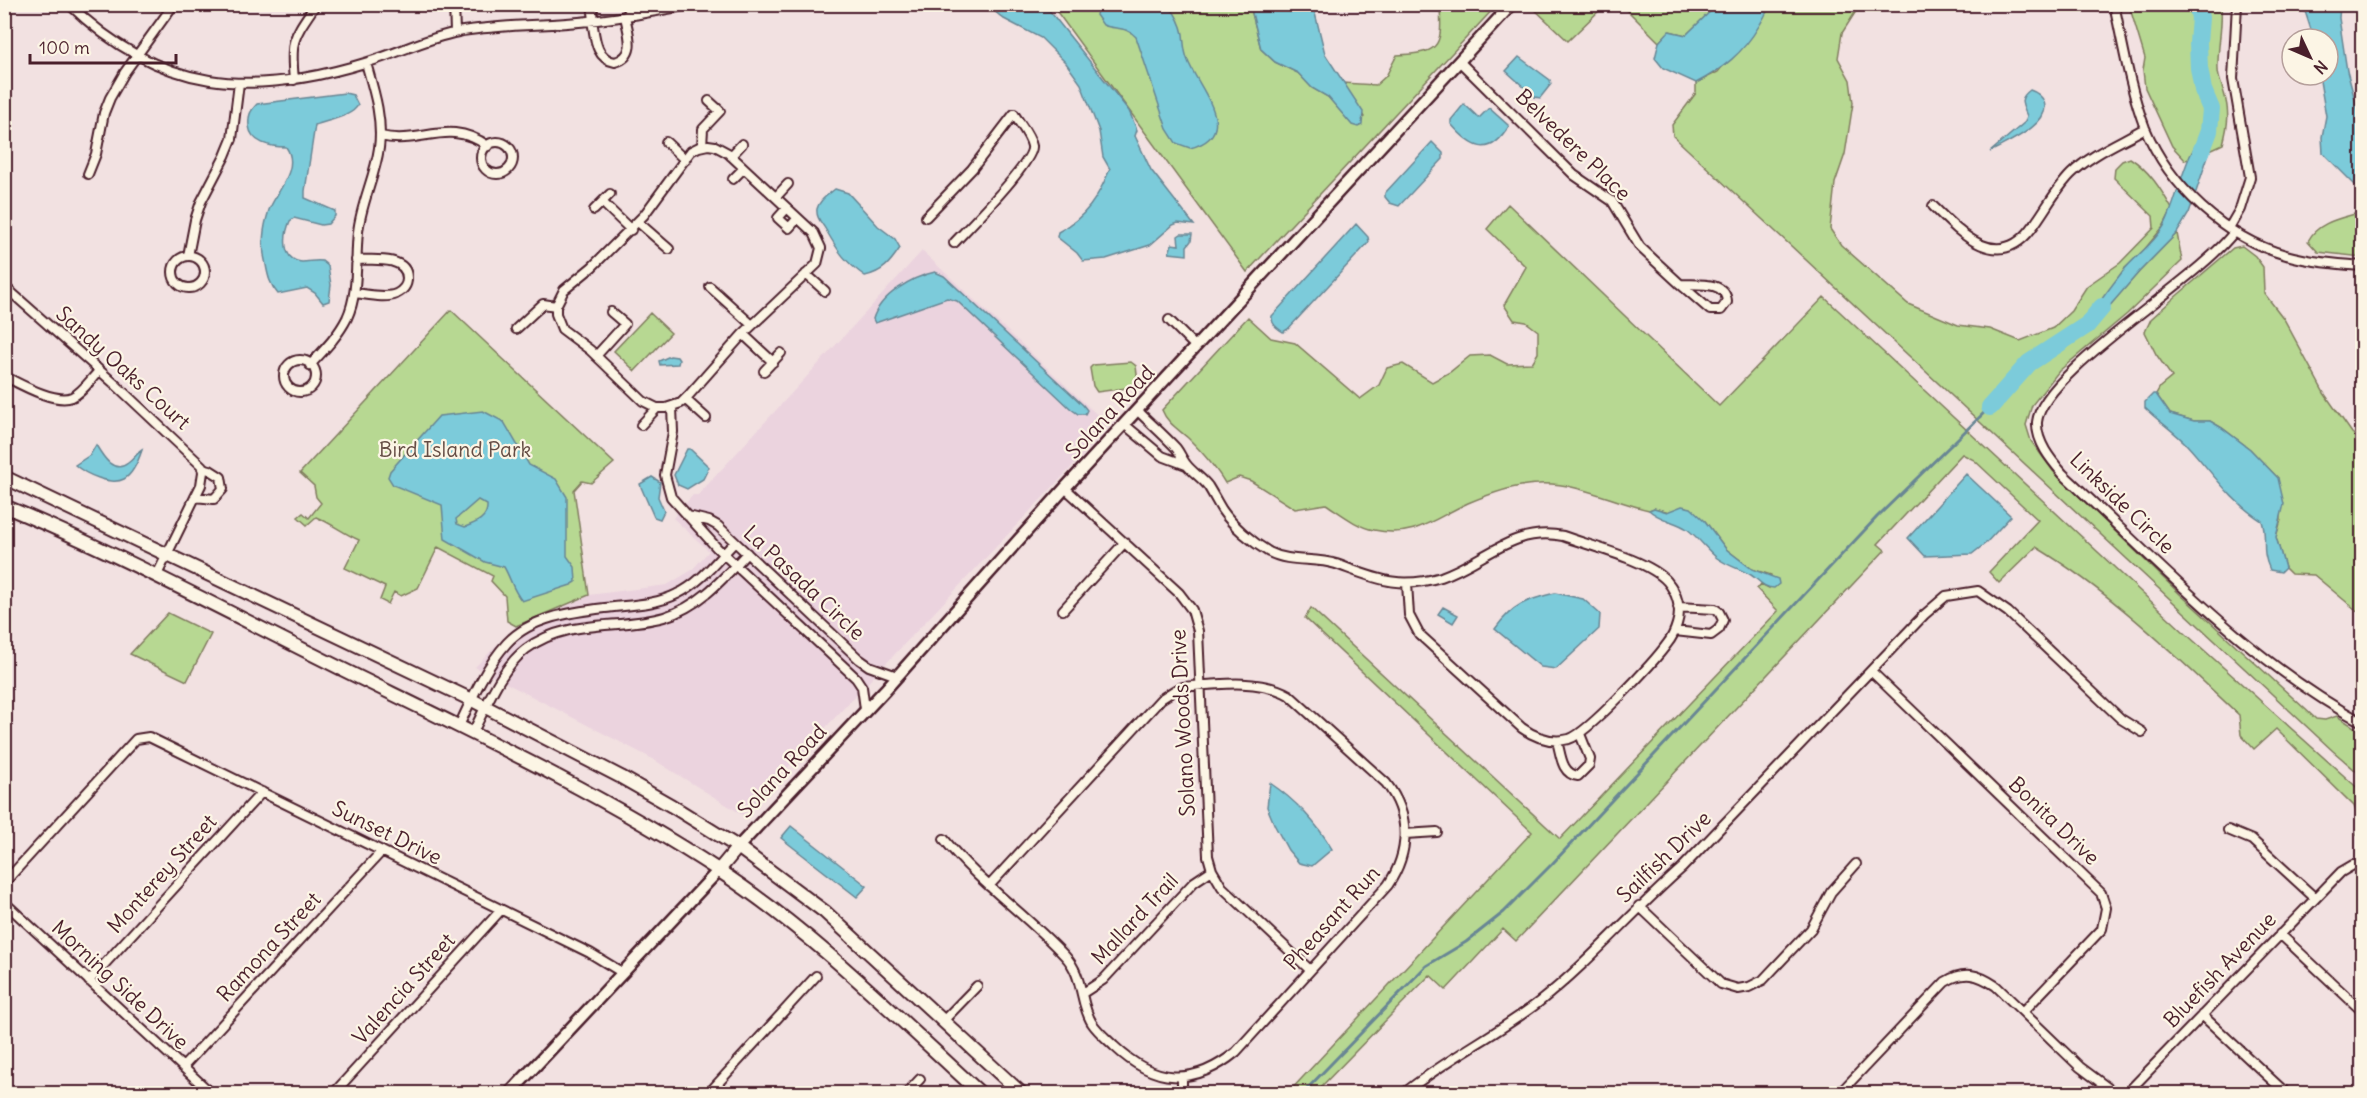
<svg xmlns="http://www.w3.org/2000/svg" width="2367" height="1098" font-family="Delius,sans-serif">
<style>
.built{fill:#ebd3de}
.green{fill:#b7d892;stroke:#807c5e;stroke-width:1.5}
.water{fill:#7ccbda;stroke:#688694;stroke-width:1.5;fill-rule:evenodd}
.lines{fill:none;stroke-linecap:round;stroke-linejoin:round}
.stream{stroke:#688694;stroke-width:3}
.river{stroke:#7ccbda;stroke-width:18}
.street-casing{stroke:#4a1f2b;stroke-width:12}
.secondary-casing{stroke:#4a1f2b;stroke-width:15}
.primary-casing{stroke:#4a1f2b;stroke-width:16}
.street{stroke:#fcf5e5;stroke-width:8}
.secondary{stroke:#fcf5e5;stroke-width:10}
.primary{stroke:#fcf5e5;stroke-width:12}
.labels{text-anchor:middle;stroke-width:4.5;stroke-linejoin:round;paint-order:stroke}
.street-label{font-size:21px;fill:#4a1f2b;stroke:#fcf5e5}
.park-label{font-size:21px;fill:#654d45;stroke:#fcf5e5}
</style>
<rect width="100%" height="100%" fill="#f2e1e1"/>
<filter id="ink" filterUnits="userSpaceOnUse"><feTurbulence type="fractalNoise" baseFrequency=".0167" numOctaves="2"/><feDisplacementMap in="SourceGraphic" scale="12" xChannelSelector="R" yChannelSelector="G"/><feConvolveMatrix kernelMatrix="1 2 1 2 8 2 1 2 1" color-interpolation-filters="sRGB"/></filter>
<g filter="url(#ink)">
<path class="built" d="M922 251 1107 424 1082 456 743 815 651 758 475 667 516 626 589 595 667 585 692 570 709 551 673 518 693 495H698Z"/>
<path class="green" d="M1052 5H1250L1261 49 1275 62 1298 73 1312 88 1328 97 1352 124 1364 117 1343 83 1376 85 1386 76 1397 55C1437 53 1443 49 1440 9L1444 5H1497L1247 272Z
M1530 5H1605L1568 41Z
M1622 5H1717L1686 35 1670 31 1659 42Z
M1769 5H1860L1842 33 1838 58 1850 80 1853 103 1845 154 1835 183 1830 229 1841 245 1908 304 1958 325 1990 329 2020 341 2053 328 2071 311 2087 286 2120 263 2154 228 2153 216 2114 178 2115 168 2122 161 2130 158C2149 170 2161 189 2172 209L2163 227 2139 256 2124 269 2111 289 2094 323 2139 272 2177 233 2182 261 2127 314 2059 371 2032 405 2026 425 2031 441 2053 471 2182 596 2316 719 2325 720 2337 716 2362 732V776L2333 751 1673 136 1672 125 1696 93V83L1718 72 1769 9Z
M2129 5H2221C2223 28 2217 47 2218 70 2218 78 2222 85 2224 93 2230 113 2228 125 2223 144L2210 150 2211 140 2209 131 2201 136 2189 159 2185 160 2172 146 2145 88 2143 70 2145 58Z
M1508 204 1719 406 1824 297 2185 633 2362 792V837L2357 835 2360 822 2354 806 2276 729 2254 749 2241 735 2239 715C2174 654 2112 593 2036 547L1999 583 1989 572 2038 520 1974 460 1962 454 1878 544 1885 550 1516 941 1503 929 1446 990 1430 975 1315 1093H1288L1532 832 1305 618 1311 608 1560 839 1778 611 1757 589 1761 584 1769 588 1771 575 1752 569 1726 549 1705 521 1654 508 1649 510C1613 502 1577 482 1539 484 1518 484 1487 495 1468 503 1435 518 1414 539 1374 530 1357 527 1340 513 1326 504L1295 509 1251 481 1239 477 1225 483C1215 466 1202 452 1188 438 1178 429 1167 423 1162 410L1248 317 1271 338 1295 343 1360 399 1379 385 1387 368 1403 364 1432 382 1450 372 1470 356 1490 355 1507 364 1532 363 1538 353V331L1526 322 1514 320 1504 305 1526 267 1487 229Z
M2362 212V257L2318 252 2308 241C2318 221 2343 218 2362 212Z
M2242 246 2255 256 2263 267 2264 293 2284 319 2324 393 2352 433 2362 442V615L2314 575 2291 574 2285 568 2276 537 2281 520 2278 478 2250 449 2222 428 2210 421H2194L2170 414 2156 394 2160 387 2172 377 2156 354 2145 332 2151 319 2173 299 2233 248Z
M451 310 614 463 591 483 582 481 574 490 589 595 516 626 507 621 505 596 491 581 493 576 438 547 418 588 401 596 394 592 388 604 380 600 385 587 345 568 359 540C343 533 331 523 316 517L307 525 298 517 303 513 309 518 321 503 316 497 314 486 300 473Z
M650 313 671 333 635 371 614 351Z
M1131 362 1136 366 1138 383 1134 387 1097 392 1093 386 1090 368 1093 365Z
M168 613 211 634 187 681 130 654Z"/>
<path class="water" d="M987 5H1045L1129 111 1137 130 1135 136 1151 170 1194 225 1178 223 1173 225 1150 245 1106 259 1083 261 1077 253 1057 237 1058 232C1086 218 1098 197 1110 169L1103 157 1099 131 1081 84 1066 63 1041 38 1004 19Z
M1098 5H1169C1175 13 1181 23 1183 34 1184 43 1184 52 1188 61 1199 89 1243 134 1190 148L1176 143 1167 129 1136 37C1126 26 1115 30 1103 25L1096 15Z
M1250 5H1313L1325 54 1363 112 1362 125 1358 127 1352 125 1328 97 1312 88 1298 73 1275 62 1261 49Z
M1717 5H1769C1768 12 1763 19 1759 26 1743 53 1723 69 1696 83L1663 68 1655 58 1659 42 1669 31 1686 35Z
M2306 5H2340L2339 18 2347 71 2362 125V192L2323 153 2322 137 2326 116 2319 75H2328V39H2314L2304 8Z
M1519 57 1550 80 1551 84 1540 98 1535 97 1506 71Z
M2030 90C2036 92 2042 96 2044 102 2052 124 2006 143 1990 152L2025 122 2027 116C2022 104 2018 99 2030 90Z
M345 93 353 95 358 105C352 117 328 120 315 125L305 191V198L335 211V216L328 224 321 225 294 218 290 221C284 235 281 260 302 262 309 262 315 260 322 261L328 266 331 285 329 301 323 303 315 293 307 288 278 294C270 285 268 276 266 265 261 245 263 229 269 210 276 192 301 168 286 147 270 147 251 143 249 126 248 116 250 111 257 104Z
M1464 104 1479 118 1489 108 1509 126C1489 160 1471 147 1451 124V120Z
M2209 131 2210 150 2189 213 2177 233 2139 272 2094 324 2087 325V319C2099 303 2111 286 2123 271 2136 255 2154 244 2164 226 2179 199 2184 147 2209 131Z
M1432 142 1443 153V159L1399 206 1390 203 1385 197V193Z
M835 189 848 193 878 226 895 239 900 248C890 263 883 272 865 276 845 262 838 251 826 230 822 223 816 218 817 209 819 200 828 195 835 189Z
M1356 224 1368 237 1369 242 1288 329 1283 332C1277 328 1271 324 1272 316Z
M1181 234H1192L1191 241 1187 246V255L1169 253 1172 244 1179 245 1178 236Z
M935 272 944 276 1083 405 1087 410 1085 414H1078L1071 409 957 301 947 298 875 323 873 319C880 295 912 277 935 272Z
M670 356 677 357 679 360 678 364 660 365 659 361Z
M2153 394H2156L2170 414 2194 421H2210L2222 428 2250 449 2278 478 2284 504 2276 537 2285 568 2281 572 2270 570C2260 549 2268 540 2262 521 2231 502 2211 471 2187 445 2175 432 2158 421 2145 408V402Z
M483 411 504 422 529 465 556 479 567 497V556L575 567 576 582 571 585 522 601C513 591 511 579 504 567L485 562 445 539 442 505 393 485 388 477 390 471 439 416ZM478 500 487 505C488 518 476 523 465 527L457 524 456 519Z
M96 445C102 455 113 475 128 463 134 459 137 453 142 450 139 459 133 474 124 479 111 486 85 474 75 465L90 455Z
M687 449H690L709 467 703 479 687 489 678 485 674 475Z
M1966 474 2011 516 1986 543 1972 554 1925 556 1908 538Z
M652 477 660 482 658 497 664 511 660 519 654 517 641 487 640 484Z
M1682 506 1691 508 1705 521 1726 549 1752 569 1778 579 1779 584 1774 588C1763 588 1759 580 1751 575 1740 569 1728 566 1717 558 1706 549 1698 537 1687 529 1675 521 1659 520 1649 510L1654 508 1667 512Z
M1555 593 1583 599 1600 614 1599 629 1556 669 1541 667 1495 629C1513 604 1526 600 1555 593Z
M1443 607 1458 615 1453 623 1438 614Z
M1270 783C1294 799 1317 823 1332 849L1312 866 1299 863 1288 850 1275 826 1267 807Z
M791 826 867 886 857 897 781 838Z"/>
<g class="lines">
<path class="stream" d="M1302 1094 1426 966 1466 942 1504 912 1552 864 1877 517 1990 407"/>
<path class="river" d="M2197 4 2200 18 2198 43 2199 68 2203 90 2211 109 2209 131 2201 152
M1990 407 2029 363 2087 325 2102 307"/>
<g class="street-casing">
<path id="street" d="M69 4C160 93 252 98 368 62 398 53 427 38 458 32 494 25 531 26 567 23 610 20 652 12 693 4
M454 4 455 32
M592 4 594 20
M627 4 630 15
M2114 4C2123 45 2130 89 2145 128 2169 186 2225 238 2286 255 2311 262 2337 264 2362 266
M592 20C595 36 595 59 615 62 638 56 628 33 625 16
M1460 62 1574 175 1612 201 1640 247 1680 284
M294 80C290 39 293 38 316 4
M380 136C422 146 447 117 488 146
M666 142 685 160
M481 158a16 16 0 1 1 32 0a16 16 0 1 1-32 0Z
M708 145 715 146 728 153 814 233 821 248 817 264 743 334 689 395 681 403 666 408H657L643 401 590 350 562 329 556 314V306L564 290 592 267 644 215 691 151 699 147Z
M702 146 703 129 720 111 709 101
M731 156 742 144
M88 174 96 154 104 113 110 98 125 72 174 4
M733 179 744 168
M776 197 788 184
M602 202 631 230
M1933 206C1959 232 1997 273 2031 229 2045 211 2055 190 2071 174 2091 154 2121 142 2145 128
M787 208 778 218 789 228 798 218
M594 210 610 194
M926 217 972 169 1014 114C1019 123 1030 135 1032 146 1035 161 967 229 954 243
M638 222 669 249
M2229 228 2240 209 2250 177 2233 79 2237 4
M2234 232C2199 280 2042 372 2037 422 2036 442 2051 460 2063 474 2157 561 2249 662 2362 722
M188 256 195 220 201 202 225 156 232 139 239 83
M173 272a16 16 0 1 1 32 0a16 16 0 1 1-32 0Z
M806 274 825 291
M1680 284C1696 285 1726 280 1727 302L1721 310H1710Z
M4 286 116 385 202 466 203 472 201 485 156 577
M710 287 752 325
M354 293C366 294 385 299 396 294 402 291 407 286 407 279 408 255 371 260 356 260
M1169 320 1196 347
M516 329 543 304 556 306
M743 334 773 362
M596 356 625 324 611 312
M284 376a16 16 0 1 1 32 0a16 16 0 1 1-32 0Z
M310 365C324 350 338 336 347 318 359 292 355 260 358 232 361 203 375 177 379 148 383 119 374 91 366 63
M764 371 781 353
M4 376C20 384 55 404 72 397 82 393 91 379 99 371
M685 399 706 418
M672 407 673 432 665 475 671 497 717 548 856 678 862 687 865 709
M1137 410C1150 423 1164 435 1176 448 1180 453 1182 459 1186 464 1192 472 1202 478 1208 486 1213 494 1217 502 1222 510 1233 526 1252 542 1269 552 1290 563 1314 557 1336 564 1375 578 1398 590 1441 577 1485 562 1512 526 1563 536 1590 546 1648 560 1667 581 1677 593 1682 609 1677 624 1675 631 1672 638 1667 644 1654 662 1587 734 1569 739 1552 743 1536 738 1522 728L1419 634 1409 615 1407 583
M1124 424 1162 456 1186 465
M641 425 657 408
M1065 488 1179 593 1192 610 1198 631 1208 856 1212 870 1222 887 1310 970
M195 497 214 499 223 489 221 477 210 470 202 468
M688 516 709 521 718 526 859 659 869 666 897 676
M1063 610 1125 542
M1675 631 1711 635 1719 629 1723 620 1719 612 1715 609 1678 607
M1871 671 2101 893 2106 908 2102 929 2023 1012
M459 726C472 698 486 666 507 643 531 617 572 612 605 608 628 605 656 605 677 594 701 583 717 560 735 542
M472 734C487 705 500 669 526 649 567 618 618 630 664 617 699 607 723 579 747 553
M1557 741C1561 754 1561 774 1578 776L1589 765 1590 759 1580 734
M2228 830 2252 840 2315 898
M1405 834 1437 832
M944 839C979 883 1027 915 1065 956 1084 976 1079 1002 1092 1023 1098 1032 1107 1039 1114 1046 1154 1084 1193 1087 1236 1052L1388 885C1410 852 1411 815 1386 783L1289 695C1259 678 1217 684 1183 687L1175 690 1161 699 989 886
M4 883 136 739 149 737 590 953 623 973
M4 902 212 1094
M1639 906 1721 984 1738 989 1749 987 1763 980 1811 929 1831 892 1856 864
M2280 934 2362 1011
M89 981 262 792
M1083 993 1103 980 1194 882 1212 870
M2202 1015 2287 1094
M943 1021 977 986
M183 1067 382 851
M1182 1077V1094
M333 1094 501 910
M708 1094 816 976
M906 1094 920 1079
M1403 1094C1446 1059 1496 1035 1539 1002 1590 962 1633 911 1682 868L1924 615 1946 596 1978 591 2008 612 2121 719 2142 732
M1839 1094 1945 982C1964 970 1978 974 1996 986L2080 1067 2116 1094
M2126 1094 2341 872 2353 865H2362"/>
</g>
<g class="secondary-casing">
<path id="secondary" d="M738 847 885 690 1065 488 1512 4
M509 1094 719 870"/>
</g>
<g class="primary-casing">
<path id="primary" d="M4 477 472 700 621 777 672 806 738 847 825 912 1022 1094
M4 506C120 554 231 614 342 669 468 731 601 793 718 870 814 933 896 1016 981 1094
M719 870 738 847"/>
</g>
<use href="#street" class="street"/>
<use href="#secondary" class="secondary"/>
<use href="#primary" class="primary"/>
</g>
</g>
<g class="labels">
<g class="street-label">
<text transform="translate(1573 145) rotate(44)" y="7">Belvedere Place</text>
<text transform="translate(123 368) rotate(42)" y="7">Sandy Oaks Court</text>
<text transform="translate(1110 412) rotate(-47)" y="7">Solana Road</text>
<text transform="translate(2122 503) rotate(44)" y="7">Linkside Circle</text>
<text transform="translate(804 583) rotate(43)" y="7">La Pasada Circle</text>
<text transform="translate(1183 723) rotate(-93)" y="7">Solano Woods Drive</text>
<text transform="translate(782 771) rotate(-47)" y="7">Solana Road</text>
<text transform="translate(2054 821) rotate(44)" y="7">Bonita Drive</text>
<text transform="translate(387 833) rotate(26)" y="7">Sunset Drive</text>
<text transform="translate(1664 857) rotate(-44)" y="7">Sailfish Drive</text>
<text transform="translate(162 874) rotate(-48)" y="7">Monterey Street</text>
<text transform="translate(1332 918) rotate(-48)" y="7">Pheasant Run</text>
<text transform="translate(1135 919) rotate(-47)" y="7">Mallard Trail</text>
<text transform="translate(269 947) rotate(-47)" y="7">Ramona Street</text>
<text transform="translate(2220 970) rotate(-46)" y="7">Bluefish Avenue</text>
<text transform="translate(120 985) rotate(43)" y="7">Morning Side Drive</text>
<text transform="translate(404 989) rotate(-48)" y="7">Valencia Street</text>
</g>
<g class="park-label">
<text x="455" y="457">Bird Island Park</text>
</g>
</g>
<rect width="2367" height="1098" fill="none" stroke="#fcf5e5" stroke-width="24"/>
<rect x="12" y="12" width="2343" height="1074" fill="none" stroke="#4a1f2b" stroke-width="2" filter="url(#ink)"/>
<g transform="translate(2310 57) rotate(134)"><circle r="28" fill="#fcf5e5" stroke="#b59f9b" stroke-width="1.5"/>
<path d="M0-4.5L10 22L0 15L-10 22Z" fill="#4a1f2b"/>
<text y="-9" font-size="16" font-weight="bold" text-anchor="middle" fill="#4a1f2b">N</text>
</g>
<path d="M30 54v9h146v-9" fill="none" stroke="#4a1f2b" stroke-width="3"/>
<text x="39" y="54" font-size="18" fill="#4a1f2b" stroke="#fcf5e5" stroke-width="4.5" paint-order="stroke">100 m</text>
</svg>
